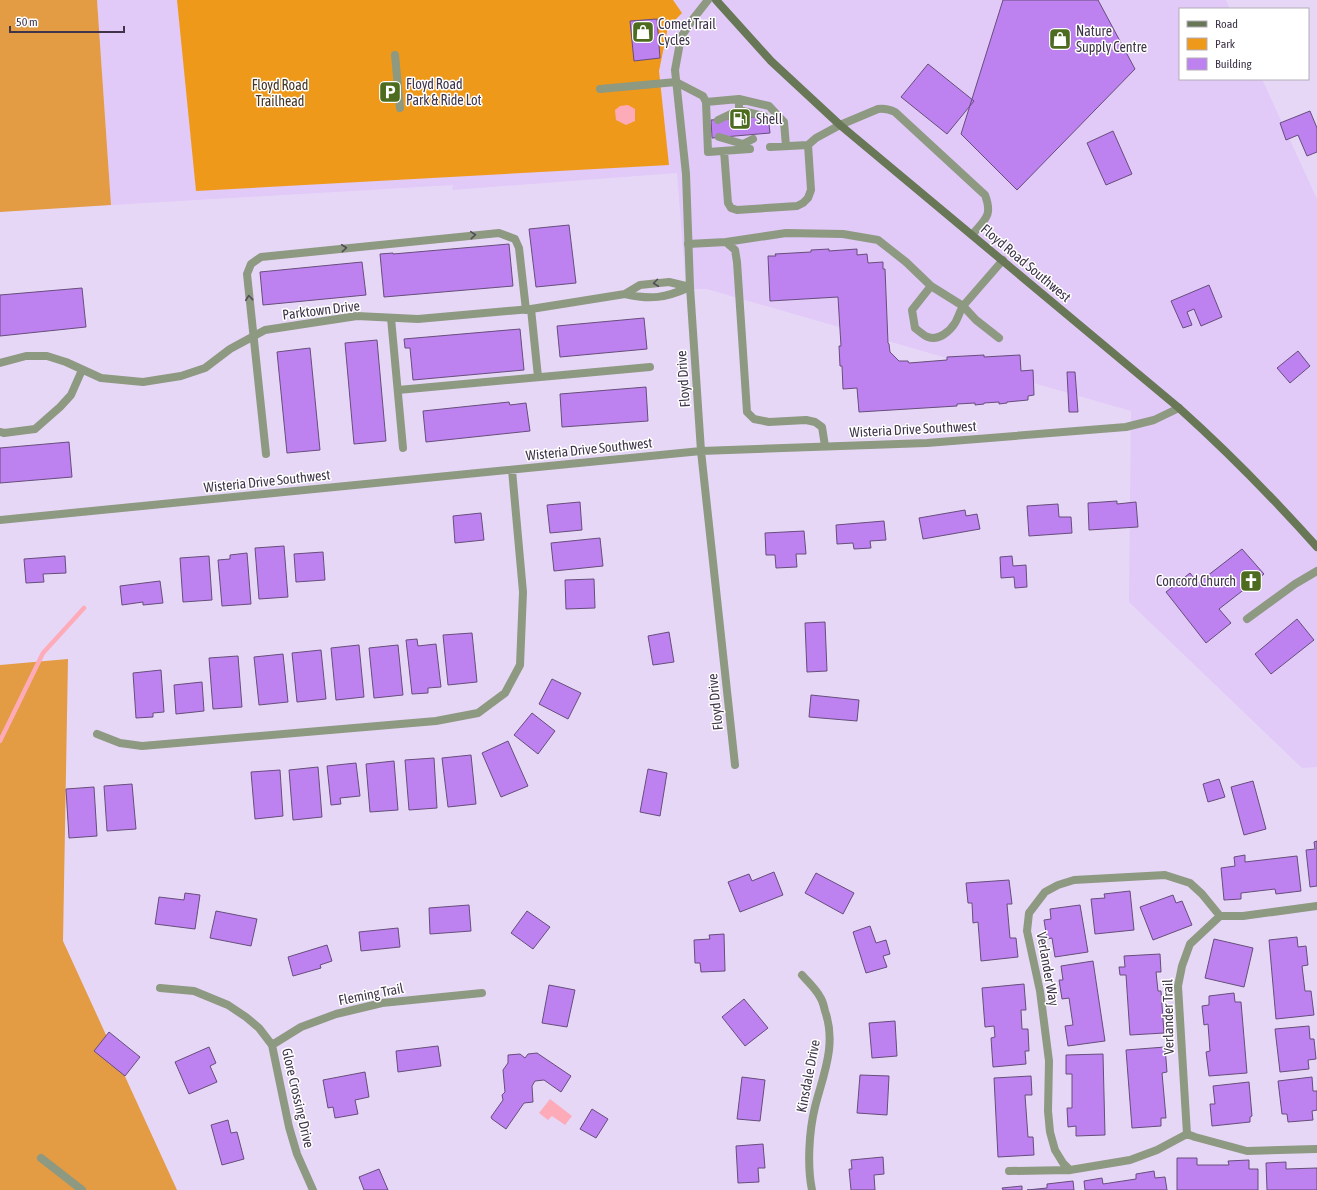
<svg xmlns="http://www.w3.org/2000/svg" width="1317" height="1190" font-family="'Asap Condensed',sans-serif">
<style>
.built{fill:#e1c9f8}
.green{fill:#ef991b}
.forest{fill:#e39b44}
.water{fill:#feabb9}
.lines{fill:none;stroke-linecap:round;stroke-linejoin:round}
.stream{stroke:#feabb9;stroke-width:4.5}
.building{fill:#be81f0;stroke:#664e7b}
.lane{stroke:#8e9982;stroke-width:8}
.street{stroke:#8e9982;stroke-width:8}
.secondary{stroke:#687756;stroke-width:8}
.oneway{stroke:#534d57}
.labels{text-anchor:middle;stroke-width:3;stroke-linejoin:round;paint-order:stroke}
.poi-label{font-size:14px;fill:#3f3449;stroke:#fff;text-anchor:start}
.park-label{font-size:14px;fill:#463522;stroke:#fff}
.street-label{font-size:14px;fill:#3f3449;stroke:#fff}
</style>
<rect width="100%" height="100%" fill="#e7d7f7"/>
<path class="built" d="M97 0H1226L1230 9H1180V79H1262L1317 199V767L1302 768 1129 602 1131 411 707 289H686L677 173 452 190 453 185 111 205Z"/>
<path class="green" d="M177 0H673L682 13 668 27 659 71 669 165 196 191Z"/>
<path class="forest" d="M0 0H97L111 205 0 212Z
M68 659 63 941 177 1190H0V665Z"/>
<path class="water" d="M628 105 635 109V121L626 125 616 120 615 110 620 106Z
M550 1099 572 1116 565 1125 552 1116 548 1120 539 1113Z"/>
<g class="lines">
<path class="stream" d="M0 741 43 653 84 608"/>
</g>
<path class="building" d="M1003 0H1098L1135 69 1017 190 961 134Z
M657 19 660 58 634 61 630 21Z
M928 64 974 101 947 134 901 97Z
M1310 111 1317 128V152L1307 156 1298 135 1286 140 1280 123Z
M768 116 770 133 712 138 711 120Z
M1113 131 1132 174 1106 185 1087 143Z
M569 225 576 283 536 287 529 229Z
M509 244 513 286 384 297 380 254 393 253V254Z
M829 249V251L857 249V255L867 254 868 263 883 262V269H885L888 343 889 344 890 352 899 361H908L909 363 947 360V357L984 355V357L1020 355 1021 371 1033 370 1034 395 1028 396V400L1007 402V403L999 404V402L984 403V404L975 405V403L957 404V406L859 412 857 388 843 389 842 366H840L839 346H841L838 297 770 301 768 256H776L775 254 811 252V250Z
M362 262 366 295 263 305 260 272Z
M1209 285 1222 317 1201 326 1194 309 1187 312 1192 325 1183 328 1171 301Z
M82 288 86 327 0 336V295Z
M644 318 647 349 560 357 557 326Z
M520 329 524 370 413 380 410 348H405L404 339Z
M377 340 386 441 354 444 345 343Z
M310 348 320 450 287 453 277 352Z
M1298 351 1310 366 1290 383 1277 368Z
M1067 372H1075L1078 412H1069Z
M646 387 648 421 562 427 560 394Z
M509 402 510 405 526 403 530 431 426 442 423 411Z
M69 442 72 477 0 483V448Z
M1117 501V504L1136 502 1138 527 1089 530 1088 503Z
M580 502 582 530 550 533 547 505Z
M1058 504 1059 517H1071L1072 533 1029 536 1027 506Z
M965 510 966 516 977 514 980 529 923 539 919 518Z
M481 513 484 540 455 543 453 516Z
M884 521 886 540 870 541 871 548 854 549 853 543 837 544 836 525Z
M804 531 806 554H796L797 567 776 568 775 555H766L765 533Z
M600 538 603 566 554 571 551 543Z
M284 546 288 597 259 599 255 548Z
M1242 549 1264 574 1219 609 1231 623 1206 643 1166 592 1190 573 1198 583Z
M323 552 325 580 296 582 294 554Z
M247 553 251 604 222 606 218 560 230 559V555Z
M65 556 66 573 43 574 44 582 26 583 24 559Z
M209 556 212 600 183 602 180 558Z
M1012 556 1013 566 1026 565 1027 587 1015 588 1014 577 1001 578 1000 557Z
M594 579 595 608 566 609 565 580Z
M160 581 163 603 143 605V602L122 605 120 586Z
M1297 619 1314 640 1271 674 1255 654Z
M825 622 827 671 807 672 805 623Z
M669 632 674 662 653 665 648 636Z
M472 633 477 682 448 685 443 635Z
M417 639 418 646 436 644 441 687 428 688V693L412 694 406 640Z
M359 645 364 697 336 700 331 648Z
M398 645 403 695 374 698 369 648Z
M321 650 326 699 297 702 292 653Z
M283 654 288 702 259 705 254 657Z
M238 656 242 707 213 709 209 658Z
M161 670 164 712 153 713V717L136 718 133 673Z
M552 679 581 693 568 719 539 704Z
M202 682 204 711 176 714 174 685Z
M811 695 859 700 857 721 809 717Z
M532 713 555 731 538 754 514 735Z
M508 741 528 786 501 797 482 753Z
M471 755 476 804 448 807 442 758Z
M434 758 437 808 409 810 405 760Z
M394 761 398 810 370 812 366 764Z
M356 763 360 796 340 798 341 804 331 805 327 766Z
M318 767 322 817 293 820 289 770Z
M648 769 667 773 660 816 640 812Z
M280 770 283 816 255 819 251 772Z
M1219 779 1225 797 1208 802 1203 784Z
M1253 781 1266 829 1244 835 1231 787Z
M132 784 136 829 107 831 104 786Z
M94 787 97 836 69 838 66 789Z
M1317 841V886L1310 887 1306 850 1315 849 1314 842Z
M1245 855V862L1297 856 1301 891 1276 894 1275 889 1241 893V899L1224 900 1221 868 1235 866 1234 857Z
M774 872 783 895 740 912 728 882 749 874 752 881Z
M816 873 854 893 843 914 805 893Z
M1009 880 1012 904H1007L1010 938H1016L1018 957 981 961 978 922 973 923 972 903H968L966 883Z
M1130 891 1134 930 1095 934 1091 899 1105 898 1104 894Z
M185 893 200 895 195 929 155 924 159 897 184 900Z
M1173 895 1176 903 1182 901 1192 925 1153 940 1140 907Z
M469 905 471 931 430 934 429 908Z
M1080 905 1088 952 1055 957 1052 938 1047 939 1044 920 1051 919 1050 909Z
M216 911 257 919 251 946 210 938Z
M527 911 550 927 533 949 511 933Z
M870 926 876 943 886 940 890 954 883 956 887 967 866 973 853 932Z
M398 928 400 947 361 951 359 932Z
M724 934 725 971 701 972 700 963H695L694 940 710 939 709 935Z
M1297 937 1298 947 1306 946 1308 965 1302 966 1305 991H1311L1314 1015 1276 1019 1269 940Z
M1214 939 1253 948 1244 987 1205 978Z
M327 945 332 961 320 965 321 968 293 976 288 957Z
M1160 954 1161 972H1156L1158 991H1161L1164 1033 1130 1035 1126 975H1120L1119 967H1125L1124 956Z
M1093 961 1105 1041 1068 1046 1065 1026 1073 1025 1069 998 1062 999 1059 980H1063L1061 966Z
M1024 984 1026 1010H1021L1022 1029H1028L1029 1051H1025L1026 1064 993 1067 991 1038 995 1037 994 1026 985 1027 982 988Z
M549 985 575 990 567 1027 542 1023Z
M1234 993 1235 1002H1241L1247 1073 1209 1076 1206 1052 1210 1051 1208 1024 1204 1025 1202 1006 1209 1005V996Z
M744 999 768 1028 745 1046 722 1017Z
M895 1021 897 1056 872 1058 869 1023Z
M1309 1026 1310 1039H1314L1316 1059 1308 1060 1309 1069 1280 1072 1275 1029Z
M109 1032 140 1057 125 1076 94 1051Z
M438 1046 441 1066 398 1072 396 1051Z
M209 1047 216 1063 210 1066 217 1082 189 1094 175 1062Z
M1165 1047 1167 1072 1162 1073 1166 1118H1161V1126L1132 1128 1126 1050Z
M537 1053 571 1076 561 1092 544 1080 535 1081 532 1086 533 1102 524 1103 506 1129 492 1119 491 1117 503 1100 502 1095 505 1092 503 1070 508 1063V1055L520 1054 525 1058 528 1054Z
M1103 1054 1105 1135 1076 1136V1126L1068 1127 1067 1108H1072V1074H1066V1055Z
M365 1072 369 1097 355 1100 358 1114 335 1118 333 1107 328 1108 323 1080Z
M860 1075 889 1076 887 1115 857 1113Z
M1031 1076 1032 1095H1025L1028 1137H1033L1034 1155 998 1157 994 1078Z
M742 1077 765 1080 760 1121 737 1119Z
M1312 1077 1313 1091H1317V1110L1312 1111 1313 1120 1288 1122 1287 1114H1282L1278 1081Z
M1249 1082 1252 1116 1250 1117V1122L1212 1126 1210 1104H1215L1213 1086Z
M592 1109 608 1119 596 1138 580 1129Z
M228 1120 231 1133 237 1132 244 1159 222 1165 211 1125Z
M763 1144 765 1168H758L759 1182 738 1183 736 1146Z
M883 1157 884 1174 874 1175 875 1190H851L849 1169H852L851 1160Z
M1177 1158H1197V1165H1229L1228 1161 1249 1160V1169H1258V1190H1177Z
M1286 1162V1169L1317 1168V1190H1267L1266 1163Z
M379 1169 388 1190H364L359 1177Z
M1154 1171 1155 1178 1165 1177 1167 1190H1085L1084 1181 1102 1178 1103 1184 1136 1179V1174Z
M1073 1181 1074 1190H1027L1047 1188V1184Z
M1022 1186V1190H1003L1002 1188Z"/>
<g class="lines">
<path class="lane" d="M395 55 400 108
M600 89 676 82 703 96 706 102 708 152 750 149
M706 102 739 99 769 106 784 122 786 146
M739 110 764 116
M718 120 739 110V99
M719 137 743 144 753 139
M770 147 808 145 816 138 840 125 878 109C884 108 889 109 895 112L985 195C993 216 985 219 972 235
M724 151 728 203 731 208 737 210 797 206 803 203 808 198 811 190 808 145
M726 242 786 233 843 234 878 240 906 262 931 286
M688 244 726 242 735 250 737 262 747 412 754 419 769 422 806 420 815 422 822 427 825 446
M531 309 538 377
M391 318 403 448
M999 338 976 320 963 306C960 311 958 318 955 323 950 331 939 341 928 337 924 336 919 331 915 328L912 310 931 286 963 306 1003 260
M398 390 650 367
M266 454 247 274 251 264 261 257 499 233 515 239 519 248 526 310
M1247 619 1295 584 1317 571"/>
<path class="street" d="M708 0 693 19 681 37 675 70 686 174 690 287 701 451 735 765
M625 294C651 300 665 298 690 287
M0 363 26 356H47L66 362 101 378 143 382 181 376 205 368 230 349 265 330 357 316 418 319 531 309 625 294 640 285 669 282 690 287
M0 432 4 433 35 429 60 407 71 395 82 370
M0 520 701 451 927 443 1126 427 1154 420 1179 408
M97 734 120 743 142 746 436 721 478 713 505 693 520 665 523 592 512 470
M802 975C808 982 816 989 820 997 823 1001 824 1007 825 1011 837 1045 823 1075 815 1107 809 1131 807 1166 812 1190
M160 988 194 991 228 1005 246 1017 259 1028 272 1045 289 1127 297 1154 313 1190
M272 1045 301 1027 336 1014 382 1003 482 993
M1187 1134 1178 986 1182 966 1190 944 1220 916H1243L1317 906
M1187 1134 1195 1137 1247 1151 1317 1149
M41 1158 82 1190
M1070 1170 1063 1163 1055 1150 1050 1132 1048 1111 1049 1061 1040 991 1027 931 1029 913 1045 892 1058 885 1074 880 1165 875 1190 883 1202 894 1220 916
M1009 1171 1070 1170 1130 1160 1157 1150 1187 1134"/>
<path class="secondary" d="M716 0 771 61 840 125 1179 408C1228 452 1273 498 1317 547"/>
</g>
<defs><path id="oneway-chevron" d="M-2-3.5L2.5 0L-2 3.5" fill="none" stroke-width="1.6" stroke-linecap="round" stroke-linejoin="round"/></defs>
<g class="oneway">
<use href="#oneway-chevron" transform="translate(473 235) rotate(-5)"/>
<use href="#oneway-chevron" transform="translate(344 248) rotate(-6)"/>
<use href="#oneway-chevron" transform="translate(656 283) rotate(173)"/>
<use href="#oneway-chevron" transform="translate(249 298) rotate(-96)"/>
</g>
<defs>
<g id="shop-square" transform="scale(1.15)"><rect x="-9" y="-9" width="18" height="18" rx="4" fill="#4e6c20" stroke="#fff"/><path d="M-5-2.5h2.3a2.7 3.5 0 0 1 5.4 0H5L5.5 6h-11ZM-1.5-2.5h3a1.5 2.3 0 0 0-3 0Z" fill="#fff"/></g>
<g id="parking-square" transform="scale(1.15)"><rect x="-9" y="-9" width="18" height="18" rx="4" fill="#4e6c20" stroke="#fff"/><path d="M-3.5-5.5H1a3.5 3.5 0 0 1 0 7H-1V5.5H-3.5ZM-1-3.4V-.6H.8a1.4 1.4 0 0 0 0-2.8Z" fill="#fff"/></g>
<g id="fuel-square" transform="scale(1.15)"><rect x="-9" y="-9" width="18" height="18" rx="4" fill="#4e6c20" stroke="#fff"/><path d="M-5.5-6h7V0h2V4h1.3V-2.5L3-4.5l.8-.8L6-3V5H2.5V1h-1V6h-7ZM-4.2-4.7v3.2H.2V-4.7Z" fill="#fff"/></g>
<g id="church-square" transform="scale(1.15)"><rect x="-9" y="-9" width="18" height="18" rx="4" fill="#4e6c20" stroke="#fff"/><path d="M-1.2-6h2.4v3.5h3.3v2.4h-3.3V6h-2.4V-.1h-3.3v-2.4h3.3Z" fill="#fff"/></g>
</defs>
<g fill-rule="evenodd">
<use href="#shop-square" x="643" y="32"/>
<use href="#shop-square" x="1060" y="39"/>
<use href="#parking-square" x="390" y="92"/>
<use href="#fuel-square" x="740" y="119"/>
<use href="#church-square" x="1251" y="581"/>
</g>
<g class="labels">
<g class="poi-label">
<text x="658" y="29">Comet Trail<tspan x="658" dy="16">Cycles</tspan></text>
<text x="1076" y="36">Nature<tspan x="1076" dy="16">Supply Centre</tspan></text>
<text x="406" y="89">Floyd Road<tspan x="406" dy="16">Park &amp; Ride Lot</tspan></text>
<text x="756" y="124">Shell</text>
<text x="1236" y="586" text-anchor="end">Concord Church</text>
</g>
<g class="park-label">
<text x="280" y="90">Floyd Road<tspan x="280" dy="16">Trailhead</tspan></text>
</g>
<g class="street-label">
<text transform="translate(1026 263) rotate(40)" y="5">Floyd Road Southwest</text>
<text transform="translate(321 310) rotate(-7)" y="5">Parktown Drive</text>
<text transform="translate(683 379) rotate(-94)" y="5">Floyd Drive</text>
<text transform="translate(913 429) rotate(-3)" y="5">Wisteria Drive Southwest</text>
<text transform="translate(589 449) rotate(-6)" y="5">Wisteria Drive Southwest</text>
<text transform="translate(267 481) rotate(-6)" y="5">Wisteria Drive Southwest</text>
<text transform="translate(715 702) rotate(-96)" y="5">Floyd Drive</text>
<text transform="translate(1048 969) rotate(80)" y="5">Verlander Way</text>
<text transform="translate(371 994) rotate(-11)" y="5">Fleming Trail</text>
<text transform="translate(1168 1017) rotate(-91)" y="5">Verlander Trail</text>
<text transform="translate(808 1076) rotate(-79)" y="5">Kinsdale Drive</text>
<text transform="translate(298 1098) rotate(77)" y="5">Glore Crossing Drive</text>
</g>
</g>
<rect x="1179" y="8" width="130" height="72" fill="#ffffff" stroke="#b2aeb6"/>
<rect x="1187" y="21" width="20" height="6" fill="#687756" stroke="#b2aeb6"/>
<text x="1215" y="28" font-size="12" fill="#3f3449">Road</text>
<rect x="1187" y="38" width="20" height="12" fill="#ef991b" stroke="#b2aeb6"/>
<text x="1215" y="48" font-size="12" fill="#3f3449">Park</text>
<rect x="1187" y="58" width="20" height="12" fill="#be81f0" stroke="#b2aeb6"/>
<text x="1215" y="68" font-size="12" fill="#3f3449">Building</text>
<path d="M10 26v6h114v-6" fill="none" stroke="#3f3449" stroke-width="2"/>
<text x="16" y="26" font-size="12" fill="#3f3449" stroke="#ffffff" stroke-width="3" paint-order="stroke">50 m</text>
</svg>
